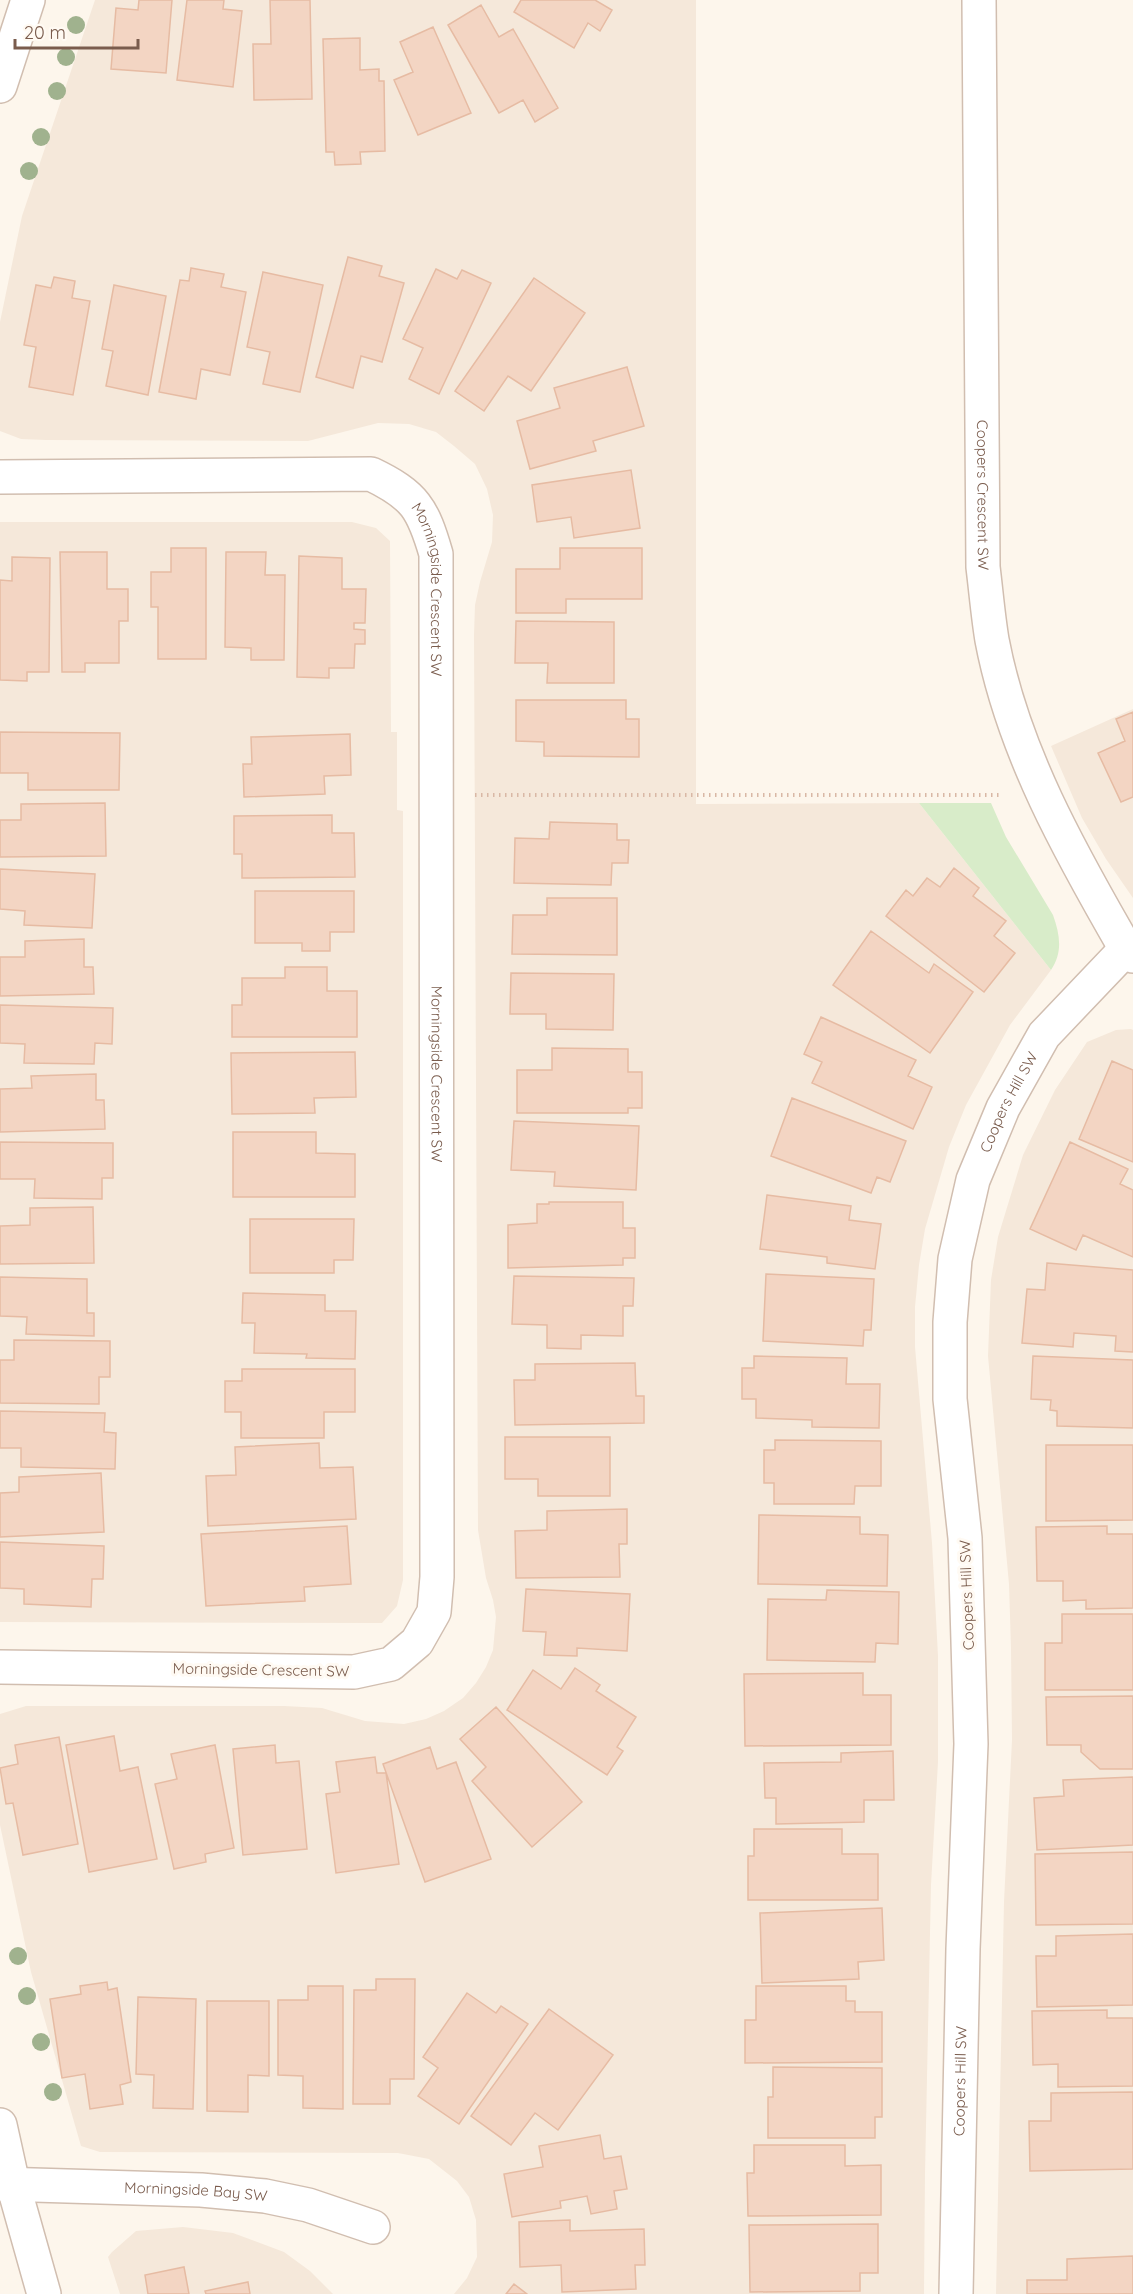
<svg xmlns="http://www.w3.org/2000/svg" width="1133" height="2294" font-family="Quicksand,sans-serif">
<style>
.residential{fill:#f5e8da}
.green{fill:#d8ecc9}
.building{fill:#f3d5c3;stroke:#e6bba3;stroke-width:1.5}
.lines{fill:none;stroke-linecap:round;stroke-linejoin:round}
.minor-casing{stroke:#d1beb0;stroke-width:36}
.path{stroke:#d9b8a5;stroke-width:4;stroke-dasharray:1.5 4.5;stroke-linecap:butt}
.minor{stroke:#fff;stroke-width:33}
.tree{fill:#a0b28e}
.labels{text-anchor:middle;stroke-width:6;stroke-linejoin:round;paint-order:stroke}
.street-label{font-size:15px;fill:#7a5c4d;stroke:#fffaf3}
</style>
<rect width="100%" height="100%" fill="#fdf6ec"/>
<path class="residential" d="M95 0H696V804L919 803 1051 970 1010 1025 966 1105 949 1147 925 1229 919 1265 915 1307V1347L932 1543 938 1656V1762L931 1885 925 2174 924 2294H454L467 2278 477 2257 476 2220 469 2197 457 2181 429 2159 398 2153 100 2152 81 2146 31 1972 0 1825V1714L26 1706H284L322 1708 365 1721 404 1724 426 1719 444 1711 463 1698 476 1683 486 1667 493 1650 496 1617 493 1600 486 1578 478 1530 474 635 475 605 480 582 492 542 493 515 487 489 475 464 454 446 436 432 409 424 378 423 308 441 46 440 21 439 0 431V322L22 216Z
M0 522H352L376 528 390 541 391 732H397V810L403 811V1580L397 1606 382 1623 0 1622Z
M1133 709V898L1106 859 1082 818 1051 746Z
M1131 1029 1133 1030V2294H996L1004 1902 1012 1740 1011 1648 1009 1584 988 1356 991 1280 998 1237 1023 1155 1055 1090 1087 1042 1116 1030Z
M183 2227 233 2233 284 2252 310 2271 333 2294H120L108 2257 112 2252 136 2231Z"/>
<path class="green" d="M919 803H991L1006 837 1053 915C1060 935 1063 952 1051 970Z"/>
<path class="building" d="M139 0H172L166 73 111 69 116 8 138 10Z
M187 0H224L223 9 242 11 233 87 177 80Z
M270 0H310L312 99 254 100 253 44H271Z
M521 0H595L612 10 600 31 588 23 574 48 514 12Z
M481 5 499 37 513 29 558 108 535 122 523 100 499 113 448 25Z
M433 27 471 113 418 135 394 80 413 72 400 42Z
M360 38V70L379 69V81H384L385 151 360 152 361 164 335 165 334 152H326L323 39Z
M348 257 382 266 379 276 404 283 382 362 361 356 353 388 316 377Z
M191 268 224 274 221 287 246 292 230 375 201 369 196 399 159 392 180 280 189 281Z
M436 269 457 279 462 270 491 283 439 394 409 379 423 348 403 339Z
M263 272 323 285 300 392 263 384 270 352 247 347Z
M54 277 75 281 72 298 90 301 73 395 29 387 36 347 24 345 36 285 51 288Z
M534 278 585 313 531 391 508 376 484 411 455 391Z
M114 285 166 296 148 395 106 386 113 351 102 349Z
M627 367 644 426 593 441 596 451 530 469 517 421 560 408 554 388Z
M631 470 640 528 574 538 571 517 537 522 532 485Z
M171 548H206V659H158V607H151V572H171Z
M560 548H642V599H566V613H516V569H560Z
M60 552H107V589H128V621H119V663H85V672H62Z
M226 552H266L265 575H285L284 660H251V648L225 647Z
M299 556 342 558V589H366L365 623H354V629L365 630V644H355L354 668H329V678L297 677Z
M12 557 50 558 49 672H27V681L0 680V580L12 581Z
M516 621 614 622V683H547L548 663H515Z
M516 700H626V719H639V757L544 756V742L516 741Z
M1133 712V797L1121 802 1098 753 1125 741 1116 719Z
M0 732 120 733 119 790H28V773H0Z
M350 734 351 775 324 776 325 794 244 797 243 764H252L251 737Z
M105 803 106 856 0 857V820H21V804Z
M332 815V833H354L355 877 242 878V854H234V816Z
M550 822 617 824V840H629L628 863H612L611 885 514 883 515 838 549 839Z
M954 868 979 888 973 896 1006 921 994 936 1015 953 984 992 886 916 906 890 913 896 927 878 940 887Z
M0 869 95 874 92 928 24 925 25 911 0 909Z
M255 891H354V932H330V951H302V943H255Z
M547 898H617V955L512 954 513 915H547Z
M871 931 929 973 934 964 973 992 930 1053 833 985Z
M84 939V967H93L94 994 0 996V957H25V941Z
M285 967H327V991H357V1037H232V1005H242V978H285Z
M511 973 614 974 613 1030 546 1029V1014H510Z
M0 1005 113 1008 112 1044 95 1043 94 1064 24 1063 25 1044 0 1043Z
M821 1017 916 1060 908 1076 932 1087 913 1129 812 1083 822 1062 804 1054Z
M552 1048 628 1049V1072H642V1108H628V1113H517V1070H552Z
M355 1052 356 1097 314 1098 315 1113 232 1114 231 1053Z
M1112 1061 1133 1070V1162L1079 1139Z
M96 1074V1100H104L105 1129 0 1132V1089L32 1088 31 1076Z
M792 1098 906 1141 890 1182 877 1177 871 1193 771 1156Z
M514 1121 639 1126 636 1190 554 1186 555 1172 511 1170Z
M233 1132H316V1153L355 1154V1197H233Z
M0 1142 113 1143V1178H102V1199L34 1198 35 1179H0Z
M1070 1142 1128 1169 1120 1184 1133 1190V1257L1083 1235 1076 1250 1030 1229Z
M767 1195 851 1206 849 1220 881 1224 875 1269 827 1263V1257L760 1249Z
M549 1202H623V1228H635V1258H623V1265L508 1268V1225L537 1223V1204H549Z
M93 1207 94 1263 0 1264V1226L30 1225V1208Z
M250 1219H354L353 1260H334V1273H250Z
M1047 1263 1133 1270V1352L1115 1351 1116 1336 1074 1333 1073 1347 1022 1343 1027 1289 1045 1290Z
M766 1274 874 1279 871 1330H864L863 1346 763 1341Z
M514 1276 634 1278 633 1306H623V1336L581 1335V1349L547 1348V1325L512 1324Z
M0 1277 87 1279V1313H94V1336L26 1334 27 1317 0 1316Z
M243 1293 325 1295V1311H356L355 1359 306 1358 307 1354 254 1353 255 1323H242Z
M14 1340 110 1341V1377H99V1404L0 1403V1360H14Z
M754 1356 847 1358 846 1384H880L879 1428 812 1427V1420L756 1418V1399H742V1368H754Z
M1033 1356 1133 1360V1428L1057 1426V1411L1050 1410 1051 1400 1031 1399Z
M635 1363 636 1396H644V1423L515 1425 514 1380H535V1364Z
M242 1369H355V1412H324V1438H241V1412H225V1381H242Z
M0 1411 105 1413 104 1432 116 1433 115 1469 21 1467V1448H0Z
M505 1437H610V1496H538V1479H505Z
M775 1440 881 1441V1486H855L854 1504H774V1483H764V1450H775Z
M319 1443 320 1468 353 1467 356 1519 208 1526 206 1476 236 1475 235 1447Z
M1046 1445H1133V1520L1046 1521Z
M101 1473 104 1532 0 1537V1493L19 1492V1477Z
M627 1509V1544H619L620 1577 516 1578 515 1531 547 1530V1511Z
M759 1515 860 1517V1534L888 1535 887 1586 758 1584Z
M347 1526 351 1584 304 1587 305 1601 206 1606 201 1534Z
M1107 1526V1534H1133V1608L1086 1609V1600L1063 1601V1581H1037L1036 1527Z
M0 1542 104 1546 103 1579H92L91 1607 24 1604V1589L0 1588Z
M526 1589 630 1594 627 1651 577 1648V1656L544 1655 546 1632 523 1631Z
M827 1590 899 1592 898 1644 876 1643 875 1662 767 1660 768 1599 826 1600Z
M1062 1614H1133V1690H1045V1643H1062Z
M575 1668 600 1685 596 1691 636 1717 617 1747 623 1751 607 1775 507 1710 533 1670 561 1689Z
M863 1673V1695H891V1745L745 1746 744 1674Z
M1133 1696V1769H1100L1081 1752V1745H1047L1046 1697Z
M496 1707 582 1802 532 1847 472 1781 486 1767 460 1739Z
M114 1736 120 1771 138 1767 157 1859 89 1872 66 1745Z
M59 1737 78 1844 23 1855 13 1803 6 1804 0 1768 18 1764 15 1745Z
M215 1745 234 1848 205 1854 206 1862 174 1869 155 1784 177 1779 171 1754Z
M275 1745 276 1763 299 1761 307 1849 243 1855 233 1749Z
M430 1747 437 1769 456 1762 491 1859 425 1882 383 1764Z
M893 1751 894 1800H864V1822L776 1824V1798H765L764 1763 841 1762V1753Z
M375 1757 377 1773H386L399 1864 336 1873 326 1794 340 1792 336 1762Z
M1133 1777V1845L1037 1850 1034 1798 1064 1796 1063 1780Z
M754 1829H842V1854H878V1900H748V1856H754Z
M1133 1852V1924L1036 1925 1035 1854Z
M882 1908 884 1960 858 1962 859 1979 762 1983 760 1913Z
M1133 1934V2005L1037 2007 1036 1956H1056V1936Z
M376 1979H415L414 2079H390V2104H353L354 1990H376Z
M107 1982 108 1990 117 1988 131 2082 120 2085 123 2104 90 2109 85 2074 62 2078 50 1999 81 1994 80 1986Z
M308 1986H343V2109L303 2108V2076L278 2075V2000H308Z
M756 1986H846V2001H855V2012H882V2062L745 2063V2020H756Z
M467 1993 496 2013 501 2006 528 2024 459 2124 418 2096 438 2068 423 2057Z
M138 1997 196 1999 193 2109 153 2108 154 2075 136 2074Z
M207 2001H269V2076L248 2075V2112L207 2111Z
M549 2009 613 2055 558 2130 535 2113 511 2145 471 2116Z
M1107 2010V2018H1133V2086L1058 2087V2064L1033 2065 1032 2011Z
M773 2067 882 2068V2117H875V2138H768V2097H773Z
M1133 2092V2169L1030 2171 1029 2121H1051V2093Z
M600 2135 604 2159 621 2156 627 2189 614 2191 617 2209 591 2214 587 2196 560 2201 561 2208 512 2217 504 2174 543 2167 539 2146Z
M754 2145H845V2166L881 2165V2215L748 2216 747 2173H754Z
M570 2220V2231L644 2229 645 2265H635L636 2289 562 2292 561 2265 520 2267 519 2222Z
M878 2224V2273H860V2291L750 2292 749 2225Z
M1133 2256V2294H1027V2280H1067V2259Z
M184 2267 189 2294H148L145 2275Z
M248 2282 250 2294H206L205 2291Z
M514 2284 527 2294H506Z"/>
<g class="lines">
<g class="minor-casing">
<g id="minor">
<path id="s1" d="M979 0 983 567C986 591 988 616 992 640 1013 751 1070 852 1126 949L1133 956"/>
<path d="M0 86 28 0"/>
<path id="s2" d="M0 477 371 474C415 495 423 509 436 554L437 1577 434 1612 417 1642 391 1664 354 1672 0 1667"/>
<path d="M0 2125 13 2184 44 2294"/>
<path id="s3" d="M0 2184 201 2190 265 2196 308 2205 373 2227"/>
<path id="s4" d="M956 2294 963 1949 971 1744 965 1538 950 1399V1322L955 1259 973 1180 1003 1108 1044 1035 1126 949"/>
</g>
</g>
<path class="path" d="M475 795H1001"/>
<use href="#minor" class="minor"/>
</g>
<g class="tree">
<circle cx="76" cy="25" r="9"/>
<circle cx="66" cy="57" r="9"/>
<circle cx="57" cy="91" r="9"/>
<circle cx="41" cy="137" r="9"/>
<circle cx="29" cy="171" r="9"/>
<circle cx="18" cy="1956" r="9"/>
<circle cx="27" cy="1996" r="9"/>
<circle cx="41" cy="2042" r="9"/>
<circle cx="53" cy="2092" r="9"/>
</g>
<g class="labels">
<g class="street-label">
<text dy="5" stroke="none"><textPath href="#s1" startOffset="495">Coopers Crescent SW</textPath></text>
<text dy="5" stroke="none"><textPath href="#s2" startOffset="513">Morningside Crescent SW</textPath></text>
<text dy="5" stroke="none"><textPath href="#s2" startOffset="999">Morningside Crescent SW</textPath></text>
<text dy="5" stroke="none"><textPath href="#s4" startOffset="1203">Coopers Hill SW</textPath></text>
<text transform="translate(967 1595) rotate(-92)" y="5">Coopers Hill SW</text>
<text transform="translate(261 1670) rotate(1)" y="5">Morningside Crescent SW</text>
<text dy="5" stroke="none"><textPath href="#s4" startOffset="213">Coopers Hill SW</textPath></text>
<text dy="5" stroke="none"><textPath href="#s3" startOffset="196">Morningside Bay SW</textPath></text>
</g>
</g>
<path d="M15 39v9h123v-9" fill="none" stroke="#7a5c4d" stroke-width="3"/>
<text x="24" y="39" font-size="18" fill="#7a5c4d" stroke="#fffaf3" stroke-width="4.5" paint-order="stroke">20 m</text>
</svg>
